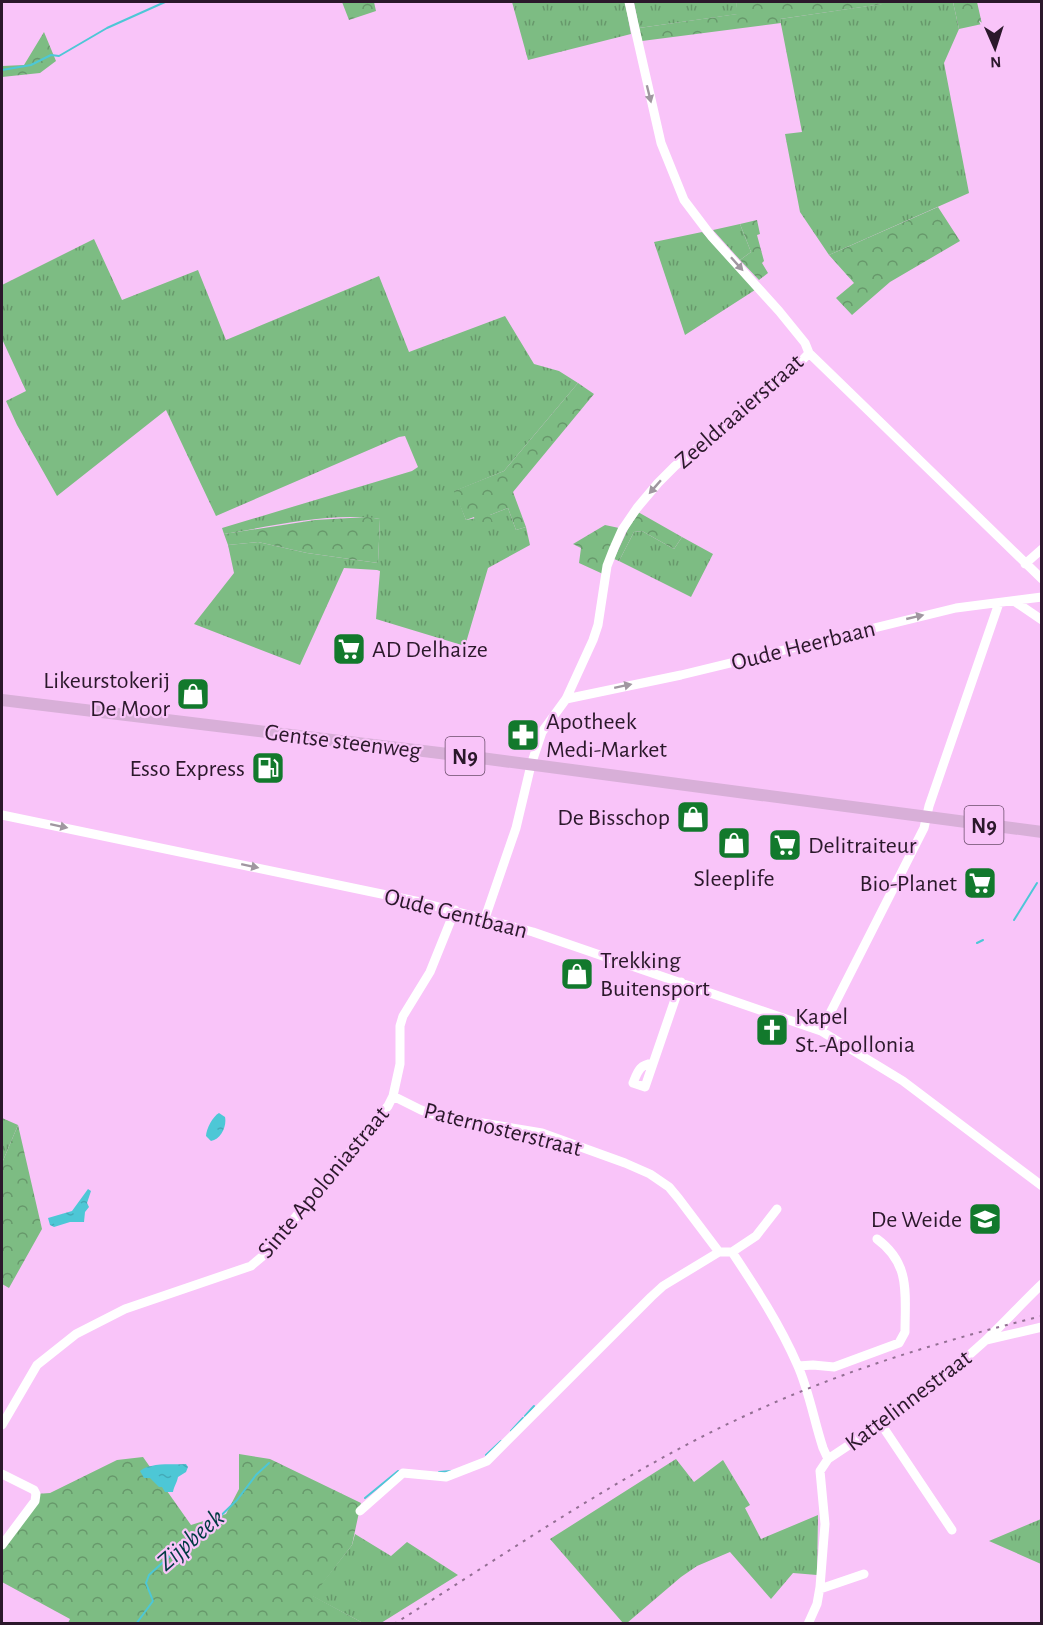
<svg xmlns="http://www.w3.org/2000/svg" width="1043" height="1625" font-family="'Alegreya Sans',sans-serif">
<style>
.grass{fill:url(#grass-tufts)}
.forest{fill:url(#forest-crowns)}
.water{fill:url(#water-ripples)}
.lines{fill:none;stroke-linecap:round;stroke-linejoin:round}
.stream{stroke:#4dc7d6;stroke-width:2}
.minor{stroke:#fff;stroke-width:9}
.major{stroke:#d8afd8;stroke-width:12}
.rail{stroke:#936f93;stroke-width:2;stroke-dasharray:3 6;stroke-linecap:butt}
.oneway{fill:#a097a0}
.labels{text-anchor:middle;stroke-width:4.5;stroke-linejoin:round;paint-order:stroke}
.shield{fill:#f9c4f9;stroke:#694c69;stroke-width:1.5}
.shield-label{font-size:22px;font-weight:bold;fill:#2b182b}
.street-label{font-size:24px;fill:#2b182b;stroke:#f9c4f9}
.poi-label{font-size:24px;fill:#2b182b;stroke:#f9c4f9;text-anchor:start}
.water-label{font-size:26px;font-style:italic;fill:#003b42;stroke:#f9c4f9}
</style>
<defs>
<pattern id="grass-tufts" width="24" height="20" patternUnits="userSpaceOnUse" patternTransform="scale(1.5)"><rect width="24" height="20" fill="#7dbc83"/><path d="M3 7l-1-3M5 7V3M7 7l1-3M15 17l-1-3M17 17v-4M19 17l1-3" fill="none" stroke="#67986b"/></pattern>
<pattern id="forest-crowns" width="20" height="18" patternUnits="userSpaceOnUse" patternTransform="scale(1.5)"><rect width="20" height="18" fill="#7dbc83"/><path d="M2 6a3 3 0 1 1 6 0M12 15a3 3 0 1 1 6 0" fill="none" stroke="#67986b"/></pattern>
<pattern id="water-ripples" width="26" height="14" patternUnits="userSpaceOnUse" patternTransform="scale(1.5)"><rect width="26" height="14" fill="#4dc7d6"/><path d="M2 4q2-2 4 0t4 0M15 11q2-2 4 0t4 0" fill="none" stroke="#43aab8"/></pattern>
</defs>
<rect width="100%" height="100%" fill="#f9c4f9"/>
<path class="grass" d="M512 2H625L631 34 528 60Z
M634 2H736L738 14 639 28Z
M882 2H953L959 29 944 63 969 193 829 255 800 212 785 134 802 132 780 19 882 4Z
M740 224 751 252 740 260 713 230Z
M702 232 755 290 685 335 654 242Z
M94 239 122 300 198 270 226 340 379 276 409 352 505 316 534 364 559 371 578 383 504 471 455 491 466 520 490 515 508 508 516 530 526 527 530 545 488 568 465 646 376 619 380 571 377 570 344 568 300 665 194 624 234 573 228 545 258 542 307 553 378 563 380 519C329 512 274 526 224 534L222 528 412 471 418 467 405 436 399 437 216 516 166 410 57 496 17 425 6 401 26 391 2 339V285Z
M642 531 674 549 682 537 713 554 691 597 619 561 634 532Z
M2 1118 18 1125 2 1163Z
M676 1459 694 1482 723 1460 750 1505 745 1508 761 1539 818 1515 817 1575 793 1573 771 1599 730 1552 697 1566 681 1577 627 1623H623L550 1539Z
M1041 1519V1564L989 1541Z
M355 1534 391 1556 407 1542 458 1575 381 1623H363L312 1596 352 1545Z"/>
<path class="forest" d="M342 2H374L376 11 349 20Z
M736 2H882L883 4 780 19 781 23 642 41 639 28 737 14Z
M953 2H977L982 24 959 29Z
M44 32 56 61 40 73 2 77V66L24 65Z
M938 207 960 241 890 282 852 315 836 298 854 283 829 255Z
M757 220 760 234 757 235 764 261 762 263 768 273 759 280 740 260 751 252 740 224Z
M578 383 594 394 513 492 526 527 516 530 508 508 490 515 494 525 478 530 474 517 466 520 454 491 504 471Z
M638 512 682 537 674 549 642 531 634 532 619 561 614 559 628 529Z
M367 517 380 519 378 563 307 553 258 542 228 545 224 534 315 520Z
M605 525 619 528 603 574 579 563 581 548 573 544Z
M18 1125 42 1229 9 1288 2 1284V1163Z
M239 1454 270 1459 361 1503 352 1545 313 1596 363 1623H68L70 1619 2 1582V1547L36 1494 50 1493 117 1460 143 1457 191 1525 226 1514 239 1489Z"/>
<path class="water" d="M219 1113 225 1117C227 1126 221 1139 211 1141L206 1136C206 1129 213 1116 219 1113Z
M88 1189 91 1191 87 1203 89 1207 85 1212 84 1222H70L54 1227 50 1225 48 1218 72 1211Z
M186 1464 188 1467 186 1472 178 1477C177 1483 174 1486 173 1492H165L162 1487H159L150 1478H144L140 1471C151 1462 172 1465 186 1464Z"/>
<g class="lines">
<path class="stream" d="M2 70 31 65 51 55 59 56 107 28 165 2
M1014 920 1037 883
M977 943 983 940
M525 1416 534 1406
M511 1431 523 1418
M486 1455 501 1441
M439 1472 451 1471
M365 1498 398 1471
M136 1624 153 1601 146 1583 149 1575 193 1535 205 1531 237 1500 256 1475 269 1463"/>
<path class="minor" d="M629 2 661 143 684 200 712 237 779 311 805 343 809 353 1042 579
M1025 564 1042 549
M1014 601 1042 620
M566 699 681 675 956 608 1042 597
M2 815 420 902 533 932 821 1031 903 1081 1042 1186
M485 918 516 828 531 765 542 732 566 699 593 640 598 625 607 566 614 548 622 530 637 508 658 483 675 466 795 368 809 353
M821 1031 924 828 929 806 999 603
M653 1063C639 1065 638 1071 633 1083L645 1087 681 982
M393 1096 421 1110 435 1115 542 1133 625 1163 650 1174 669 1187 679 1199 719 1252
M719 1252H732C756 1288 780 1325 797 1364 809 1390 814 1421 823 1448L828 1459 820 1471 825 1524 820 1587 817 1604 808 1624
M732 1252 756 1236 777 1209
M986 1340 1042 1327
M798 1366 813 1365 834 1367 899 1343 905 1332C905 1294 911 1264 877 1239
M881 1424 952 1530
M2 1425 37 1365 76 1334 125 1309 251 1266 264 1255 388 1106 393 1096 400 1064V1026L403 1016 430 972 455 910
M828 1459C883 1423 938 1384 986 1340 1005 1322 1023 1302 1042 1284
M2 1474 34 1490 36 1494 35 1501 2 1545
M360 1511 403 1473 446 1477 487 1461 651 1297 663 1286 719 1252
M820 1589 864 1574"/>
<path class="major" d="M2 700 481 758 1042 832"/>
<path class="rail" d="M394 1624C509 1552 626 1470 749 1414 844 1370 941 1341 1042 1316"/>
</g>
<defs><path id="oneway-solid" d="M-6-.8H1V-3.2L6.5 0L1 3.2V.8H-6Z" transform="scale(1.5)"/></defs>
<g class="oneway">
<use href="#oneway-solid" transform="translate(649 94) rotate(76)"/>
<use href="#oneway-solid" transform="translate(737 264) rotate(48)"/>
<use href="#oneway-solid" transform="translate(655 487) rotate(131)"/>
<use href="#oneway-solid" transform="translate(915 617) rotate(-13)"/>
<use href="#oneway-solid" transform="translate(623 686) rotate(-12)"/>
<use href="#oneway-solid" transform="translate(59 826) rotate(12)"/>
<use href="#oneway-solid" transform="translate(250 866) rotate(12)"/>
</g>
<defs>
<g id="supermarket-square" transform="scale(1.725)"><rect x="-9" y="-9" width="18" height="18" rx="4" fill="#12792c" stroke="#f9c4f9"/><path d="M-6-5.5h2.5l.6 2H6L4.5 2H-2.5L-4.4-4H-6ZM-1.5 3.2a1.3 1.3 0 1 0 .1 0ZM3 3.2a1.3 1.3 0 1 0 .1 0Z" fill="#fff"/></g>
<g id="shop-square" transform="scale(1.725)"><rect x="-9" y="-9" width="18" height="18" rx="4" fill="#12792c" stroke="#f9c4f9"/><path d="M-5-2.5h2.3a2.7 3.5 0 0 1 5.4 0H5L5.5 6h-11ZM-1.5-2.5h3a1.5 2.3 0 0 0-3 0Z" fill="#fff"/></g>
<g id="pharmacy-square" transform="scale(1.725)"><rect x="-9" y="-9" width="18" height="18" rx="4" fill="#12792c" stroke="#f9c4f9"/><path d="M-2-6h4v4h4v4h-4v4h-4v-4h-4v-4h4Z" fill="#fff"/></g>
<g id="fuel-square" transform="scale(1.725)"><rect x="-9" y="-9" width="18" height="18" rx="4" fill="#12792c" stroke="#f9c4f9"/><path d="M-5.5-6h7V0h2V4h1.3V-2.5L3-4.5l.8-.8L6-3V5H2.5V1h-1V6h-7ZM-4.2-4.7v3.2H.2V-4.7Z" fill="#fff"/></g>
<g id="church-square" transform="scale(1.725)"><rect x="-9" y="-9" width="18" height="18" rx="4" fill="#12792c" stroke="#f9c4f9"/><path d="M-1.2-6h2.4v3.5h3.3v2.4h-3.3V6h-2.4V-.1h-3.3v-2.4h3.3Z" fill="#fff"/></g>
<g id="school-square" transform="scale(1.725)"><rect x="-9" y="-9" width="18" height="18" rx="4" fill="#12792c" stroke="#f9c4f9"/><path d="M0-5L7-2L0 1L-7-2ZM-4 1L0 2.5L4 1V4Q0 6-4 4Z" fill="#fff"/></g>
</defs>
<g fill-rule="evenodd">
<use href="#supermarket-square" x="349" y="649"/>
<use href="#shop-square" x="193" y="694"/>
<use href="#pharmacy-square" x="523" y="735"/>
<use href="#fuel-square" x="268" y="768"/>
<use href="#shop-square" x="693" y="817"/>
<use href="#shop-square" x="734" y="843"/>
<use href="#supermarket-square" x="785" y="845"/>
<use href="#supermarket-square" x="980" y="883"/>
<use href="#shop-square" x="577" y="974"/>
<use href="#church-square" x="772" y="1030"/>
<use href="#school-square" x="985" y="1219"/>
</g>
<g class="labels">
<g class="shield">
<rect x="445.5" y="737" width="39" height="38" rx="4.5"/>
<rect x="964.5" y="806" width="39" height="38" rx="4.5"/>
</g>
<g class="shield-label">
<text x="465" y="764">N9</text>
<text x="984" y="833">N9</text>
</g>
<g class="street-label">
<text transform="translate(739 411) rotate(-41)" y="8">Zeeldraaierstraat</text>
<text transform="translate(803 645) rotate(-14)" y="8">Oude Heerbaan</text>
<text transform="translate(343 741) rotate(7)" y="8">Gentse steenweg</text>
<text transform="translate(456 913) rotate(14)" y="8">Oude Gentbaan</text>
<text transform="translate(503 1129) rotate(14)" y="8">Paternosterstraat</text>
<text transform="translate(323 1182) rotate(-50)" y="8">Sinte Apoloniastraat</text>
<text transform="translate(908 1400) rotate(-37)" y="8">Kattelinnestraat</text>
</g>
<g class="poi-label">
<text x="372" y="657">AD Delhaize</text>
<text x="170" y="688" text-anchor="end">Likeurstokerij<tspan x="170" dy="28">De Moor</tspan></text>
<text x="546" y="729">Apotheek<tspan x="546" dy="28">Medi-Market</tspan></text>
<text x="245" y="776" text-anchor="end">Esso Express</text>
<text x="670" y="825" text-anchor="end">De Bisschop</text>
<text x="808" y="853">Delitraiteur</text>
<text x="734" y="886" text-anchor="middle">Sleeplife</text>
<text x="957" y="891" text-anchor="end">Bio-Planet</text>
<text x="600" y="968">Trekking<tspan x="600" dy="28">Buitensport</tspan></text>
<text x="795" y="1024">Kapel<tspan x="795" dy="28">St.-Apollonia</tspan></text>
<text x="962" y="1227" text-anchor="end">De Weide</text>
</g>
<g class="water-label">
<text transform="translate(190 1539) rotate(-41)" y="9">Zijpbeek</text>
</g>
</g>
<rect width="1043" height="1625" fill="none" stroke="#2b182b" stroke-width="6"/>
<g transform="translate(995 48) rotate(177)" stroke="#f9c4f9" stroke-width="4.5" paint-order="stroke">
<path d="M0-4.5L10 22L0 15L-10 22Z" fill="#2b182b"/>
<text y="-9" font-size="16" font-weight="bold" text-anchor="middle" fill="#2b182b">N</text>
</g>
</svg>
